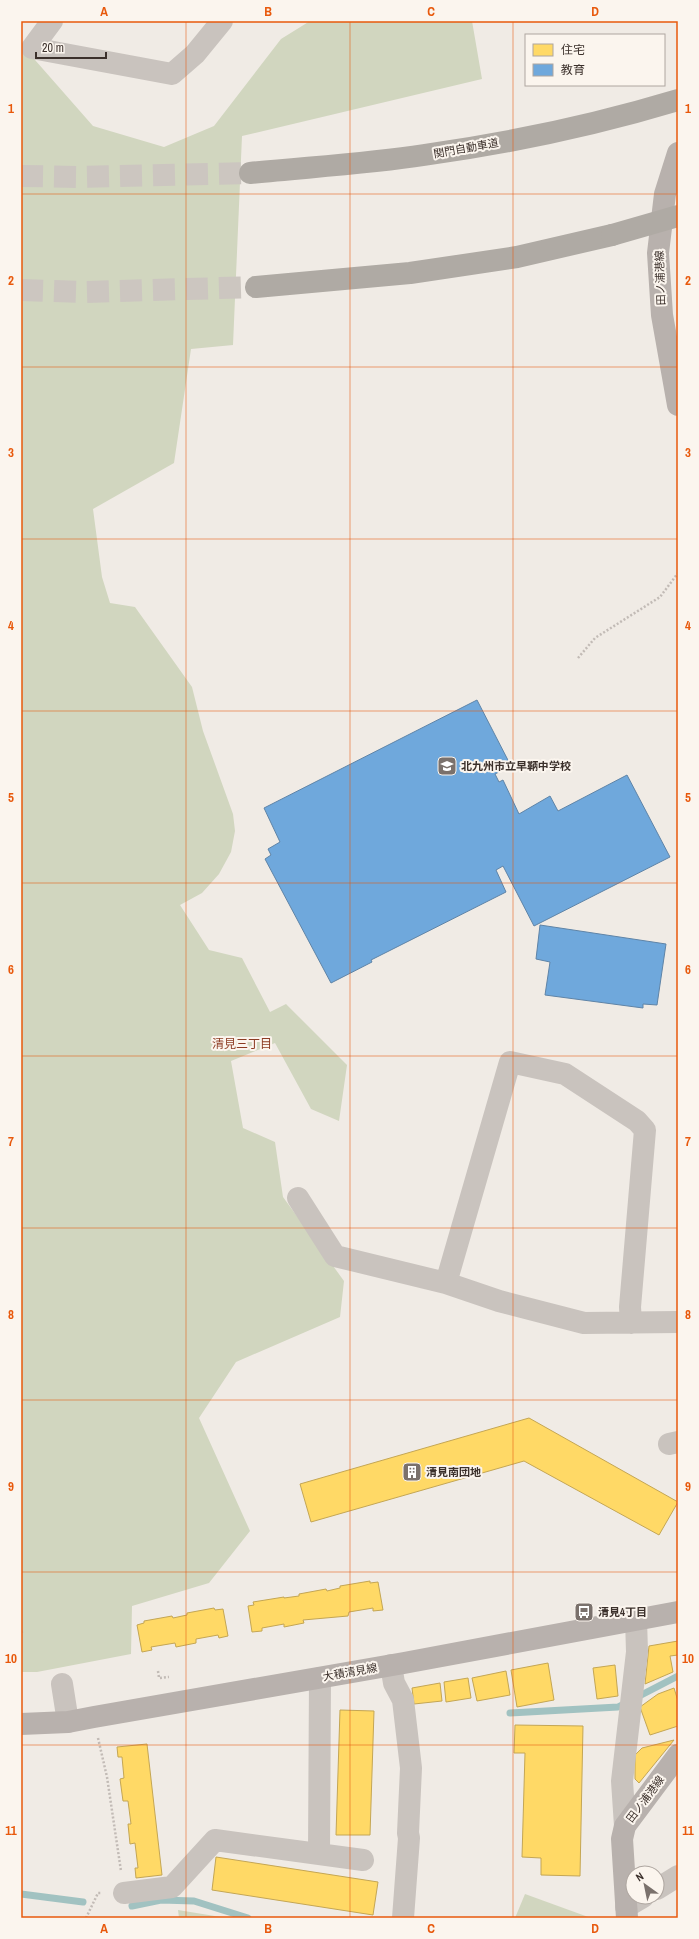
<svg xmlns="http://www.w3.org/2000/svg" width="699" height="1939" font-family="'Archivo Narrow','Noto Sans JP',sans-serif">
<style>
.green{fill:#d1d6bf}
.homes{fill:#ffd966;stroke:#c4a654}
.schools{fill:#6fa8dc;stroke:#5f84a7}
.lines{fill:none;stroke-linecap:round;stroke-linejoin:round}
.stream{stroke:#a1c2c1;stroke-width:7}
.highway-tunnel{stroke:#ccc6c0;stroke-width:22;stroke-dasharray:22 11;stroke-linecap:butt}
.path{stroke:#c2bbb6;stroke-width:2.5;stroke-dasharray:2 2;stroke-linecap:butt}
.minor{stroke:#c9c3be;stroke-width:22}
.major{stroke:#b8b1ad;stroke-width:22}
.highway{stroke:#afaaa4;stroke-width:22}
.highway-bridge{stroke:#afaaa4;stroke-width:22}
.grid{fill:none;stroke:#e8590c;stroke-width:1;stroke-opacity:0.55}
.labels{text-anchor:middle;stroke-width:4;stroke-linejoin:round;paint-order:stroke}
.street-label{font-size:11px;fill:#3b302b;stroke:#fbf5ee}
.poi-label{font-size:11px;font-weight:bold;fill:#3b302b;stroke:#fbf5ee;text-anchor:start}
.neighbourhood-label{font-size:12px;fill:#8c3b22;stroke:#fbf5ee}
.neatline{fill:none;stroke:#e8590c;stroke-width:1.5}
.grid-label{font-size:13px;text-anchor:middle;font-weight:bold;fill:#e8590c}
</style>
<rect width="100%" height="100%" fill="#f0ebe5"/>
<path class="green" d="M310 21H472L482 79 242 136 233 345 191 349 174 463 93 509 102 577 110 603 135 607 192 687 203 731 233 814 235 831 231 852 219 874 202 893 180 905 209 950 242 958 270 1012 286 1004 347 1065 339 1121 311 1109 275 1043 231 1061 243 1128 275 1142 283 1197 344 1281 340 1317 236 1362 199 1418 250 1531 209 1583 132 1606 131 1654 37 1672H21V44L93 126 164 147 214 126 281 39Z
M525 1894 591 1918H515Z
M178 1910 227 1918H179Z"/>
<path class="homes" d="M529 1418 678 1502 659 1535 524 1461 311 1522 300 1484Z
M370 1581V1583L378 1582 383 1610 373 1611V1608L349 1612 348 1616 303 1620 304 1623 284 1627V1624L262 1628V1631L252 1632 248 1606 254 1605 253 1602 284 1597V1598L299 1596V1594L326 1589 327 1591 340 1588V1586Z
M214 1608 215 1610 223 1609 228 1636 219 1638 218 1635 196 1639V1643L176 1647 175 1643 151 1647 152 1650 142 1652 137 1625 144 1623V1621L172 1616 173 1618 187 1615V1613Z
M678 1641V1655L670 1656 673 1672 645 1684 649 1646Z
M548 1663 554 1700 517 1707 511 1670Z
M615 1665 618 1696 597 1699 593 1668Z
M506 1671 510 1695 477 1701 472 1678Z
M468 1678 471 1698 446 1702 444 1682Z
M440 1683 442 1701 414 1704 412 1688Z
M674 1688 678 1701V1726L650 1735 640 1707 658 1694Z
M340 1710 374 1711 370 1835H336Z
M515 1725 583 1726 580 1876 541 1875V1858L522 1857 525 1753H514Z
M674 1740 639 1783 635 1779V1755L642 1748Z
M147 1744 162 1875 136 1878 135 1868H138L135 1843 130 1844 128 1824H131L128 1801H123L120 1779 124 1778 122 1757H118L117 1747Z
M216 1857 378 1882 373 1915 212 1890Z"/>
<path class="schools" d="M477 700 511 766 495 774 499 782 503 780 519 814 550 796 558 811 627 775 670 857 534 926 503 866 496 870 506 892 371 960 372 962 331 983 265 859 271 855 268 849 280 842 264 808Z
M540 925 666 944 657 1005 643 1004V1008L545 995 550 962 536 959Z"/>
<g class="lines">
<path class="stream" d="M510 1713 618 1707 678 1676
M21 1894 83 1902
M132 1906 161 1900 194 1901 248 1918"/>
<path class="highway-tunnel" d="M21 176 80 177 250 173
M21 290 84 292 256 287"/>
<path class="path" d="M578 658 595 638 660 597 678 573
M21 1632 24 1631
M158 1671 159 1678 169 1677
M98 1738 107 1777 121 1871
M86 1918 98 1893H102"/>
<path class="minor" d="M52 21 32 48 172 74 195 54 222 21
M298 1198 335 1256 446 1283 499 1301 584 1323 678 1322
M446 1283 510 1062 565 1074 637 1121 645 1130 630 1307 631 1323
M669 1444 678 1442
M391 1665 394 1683 403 1700 411 1768 408 1833 409 1838 403 1918
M62 1684 68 1722
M625 1826 622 1781 637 1652 636 1619
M319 1854 320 1678
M657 1889 678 1876
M124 1893 172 1887 215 1840 363 1860
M626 1907 643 1897"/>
<path class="major" d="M678 153 665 194 658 253 662 315 678 405
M21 1724 68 1722 94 1717 404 1663 678 1612
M627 1918 622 1839 625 1826 678 1755"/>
<path class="highway" d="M250 173C308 167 366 164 424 155 510 143 595 125 678 100
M256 287 410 273 517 257 612 235"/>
<path class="highway-bridge" d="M612 235 678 216"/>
</g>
<path class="grid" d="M186 21V1918M350 21V1918M513 21V1918M21 194H678M21 367H678M21 539H678M21 711H678M21 883H678M21 1056H678M21 1228H678M21 1400H678M21 1572H678M21 1745H678"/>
<defs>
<g id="school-square" transform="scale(1)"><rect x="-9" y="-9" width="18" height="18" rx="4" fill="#7a716c" stroke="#fbf5ee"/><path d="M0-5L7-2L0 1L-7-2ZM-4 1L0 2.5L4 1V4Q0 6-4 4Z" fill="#fff"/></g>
<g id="building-square" transform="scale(1)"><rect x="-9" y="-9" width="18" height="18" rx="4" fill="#7a716c" stroke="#fbf5ee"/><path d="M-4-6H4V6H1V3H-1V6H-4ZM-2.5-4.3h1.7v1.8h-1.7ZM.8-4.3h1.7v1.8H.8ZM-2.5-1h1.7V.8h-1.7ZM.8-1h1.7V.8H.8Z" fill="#fff"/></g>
<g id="bus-square" transform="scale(1)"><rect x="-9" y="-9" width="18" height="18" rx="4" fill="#7a716c" stroke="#fbf5ee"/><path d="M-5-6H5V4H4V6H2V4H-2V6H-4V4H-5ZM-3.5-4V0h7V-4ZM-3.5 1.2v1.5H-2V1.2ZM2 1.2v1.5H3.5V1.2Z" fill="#fff"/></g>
</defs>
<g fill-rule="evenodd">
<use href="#school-square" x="447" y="766"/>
<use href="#building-square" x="412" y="1472"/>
<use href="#bus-square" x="584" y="1612"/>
</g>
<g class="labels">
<g class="street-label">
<text transform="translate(466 148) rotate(-10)" y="4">関門自動車道</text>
<text transform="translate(660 278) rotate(-92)" y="4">田ノ浦港線</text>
<text transform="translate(350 1672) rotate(-10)" y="4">大積清見線</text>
<text transform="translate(645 1799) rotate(-53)" y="4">田ノ浦港線</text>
</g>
<g class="poi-label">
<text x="461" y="770">北九州市立早鞆中学校</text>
<text x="426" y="1476">清見南団地</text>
<text x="598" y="1616">清見4丁目</text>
</g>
<g class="neighbourhood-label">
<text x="242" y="1048">清見三丁目</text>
</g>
</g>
<rect width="699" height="1939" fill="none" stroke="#fbf5ee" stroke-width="44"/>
<rect x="525" y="34" width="140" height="52" fill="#fbf5ee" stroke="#aea6a0"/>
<rect x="533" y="44" width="20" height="12" fill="#ffd966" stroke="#aea6a0"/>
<text x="561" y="54" font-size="12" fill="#3b302b">住宅</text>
<rect x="533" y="64" width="20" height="12" fill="#6fa8dc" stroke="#aea6a0"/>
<text x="561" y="74" font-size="12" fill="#3b302b">教育</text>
<g transform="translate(645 1885) rotate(327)"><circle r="19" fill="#fbf5ee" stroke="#aea6a0"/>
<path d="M0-3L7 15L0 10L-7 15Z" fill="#7a716c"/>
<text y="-6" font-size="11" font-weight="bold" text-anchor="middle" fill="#3b302b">N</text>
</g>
<path d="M36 52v6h70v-6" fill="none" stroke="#3b302b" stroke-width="2"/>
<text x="42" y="52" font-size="12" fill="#3b302b" stroke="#fbf5ee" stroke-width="3" paint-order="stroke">20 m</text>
<rect x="22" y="22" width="655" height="1895" class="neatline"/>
<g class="grid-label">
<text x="104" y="16">A</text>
<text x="268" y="16">B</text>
<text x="431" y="16">C</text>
<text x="595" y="16">D</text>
<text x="11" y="113">1</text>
<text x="688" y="113">1</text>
<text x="11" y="285">2</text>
<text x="688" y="285">2</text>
<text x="11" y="457">3</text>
<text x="688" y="457">3</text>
<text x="11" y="630">4</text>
<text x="688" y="630">4</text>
<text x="11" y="802">5</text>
<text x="688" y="802">5</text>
<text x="11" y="974">6</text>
<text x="688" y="974">6</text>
<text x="11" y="1146">7</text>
<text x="688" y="1146">7</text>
<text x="11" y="1319">8</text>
<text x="688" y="1319">8</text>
<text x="11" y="1491">9</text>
<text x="688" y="1491">9</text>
<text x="11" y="1663">10</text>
<text x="688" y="1663">10</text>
<text x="11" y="1835">11</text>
<text x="688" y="1835">11</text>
<text x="104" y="1933">A</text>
<text x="268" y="1933">B</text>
<text x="431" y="1933">C</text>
<text x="595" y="1933">D</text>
</g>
</svg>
